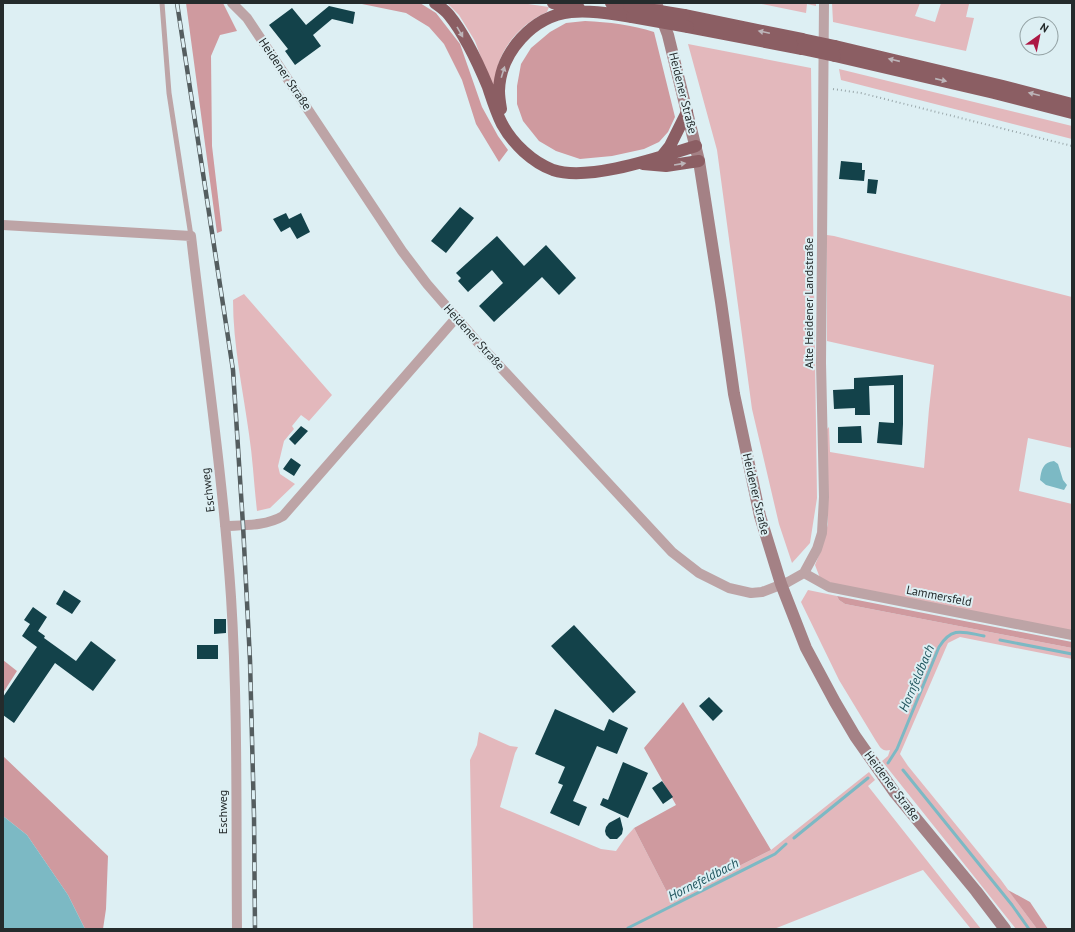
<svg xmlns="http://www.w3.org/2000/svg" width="1075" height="932" font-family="'PT Sans',sans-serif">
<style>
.green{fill:#e3b8bc}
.forest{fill:#cf9a9f}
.water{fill:#7cb9c4}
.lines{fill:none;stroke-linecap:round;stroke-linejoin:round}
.stream{stroke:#7cb9c4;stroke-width:3}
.building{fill:#13424a}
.path{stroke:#9aa8ab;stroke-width:2;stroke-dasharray:1 3;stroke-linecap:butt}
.service{stroke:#bda4a6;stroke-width:5}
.minor{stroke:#bda4a6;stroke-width:10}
.secondary{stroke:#a48185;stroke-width:12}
.trunk{stroke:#8b5e63;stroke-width:12}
.rail-casing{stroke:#545d5f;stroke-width:4.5}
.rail{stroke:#ddeff3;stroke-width:3;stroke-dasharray:9;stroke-linecap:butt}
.trunk-bridge{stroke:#8b5e63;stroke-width:12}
.oneway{fill:#bcb5b9}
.labels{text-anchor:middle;stroke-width:4;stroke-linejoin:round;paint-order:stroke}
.street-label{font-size:12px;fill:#242b2c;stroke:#ddeff3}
.water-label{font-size:13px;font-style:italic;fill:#21555e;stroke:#ddeff3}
</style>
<rect width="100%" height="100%" fill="#ddeff3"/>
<path class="green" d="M447 3H521L549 7 547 12C526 21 507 40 499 62 496 72 496 83 494 93L475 41 459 15Z
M757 3H816V6L807 4 806 13Z
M832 3H920L915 16 935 22 941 3 969 4 966 17 974 18 966 51 833 22Z
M688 44 811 68 817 498 810 543 792 563 779 524 752 409 717 150Z
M839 69 1072 126V139L841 80Z
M827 235 834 236 1072 297V448L1028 438 1019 491 1072 504V632L833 584 820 578 815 565 821 550 828 524 826 430 829 427 830 452 924 468 929 409 934 365 827 341Z
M244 294 332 395 309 421 301 415 292 426 294 429 284 441 278 466 280 474 295 484 270 508 257 511C254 486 253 460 249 434 243 390 233 345 233 300Z
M808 590 837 596 839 600 845 604 1072 648V659L960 637 948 643 900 754 908 766 1001 880 1037 929H1016L882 761 888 756 890 750C882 752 880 747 876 741L839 680 801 602Z
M479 732 510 746 518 747 515 753 500 807 601 849 616 851 625 838 634 828 671 900 771 850 869 772 875 780 868 786 981 929H971L923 870 774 929H473L470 760 477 745Z"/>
<path class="forest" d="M186 3H223L237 31 220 35 211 56 212 146 222 231 217 233Z
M357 3H420L436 13 460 44 482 107 498 136 508 150 499 162 476 124 462 80 444 44 429 27 406 13Z
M585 21C609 22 632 25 654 32L675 117 668 132 659 142 644 149 612 156 580 159 556 151 539 141 523 121 517 104V86L521 64 531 48 550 32 566 23Z
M837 596 1072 642V648L845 604 839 600Z
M3 660 17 671 3 693Z
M683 702 771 850 671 900 634 828 676 805 644 748Z
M3 756 108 856 106 909 103 929H85L68 895 27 835 3 816Z
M1008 890 1030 902 1048 929H1037Z"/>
<path class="water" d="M1054 461 1058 464 1063 480 1067 485 1064 490 1046 485 1040 480C1041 470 1043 462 1054 461Z
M3 816 27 835 68 895 85 929H3Z"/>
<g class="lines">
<path class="stream" d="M1000 640 1072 654
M888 763 897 749 939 647C952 626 963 632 984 636
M903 770 1012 905 1029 929
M794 838 868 778
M628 928 775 854 786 844"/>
</g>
<path class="building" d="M329 6 355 12 353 24 332 19 313 35 321 46 295 65 285 51 288 49 269 25 292 8 306 25Z
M841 161 862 163V170H865L864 181 839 179Z
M868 179 878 180 876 194 867 193Z
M460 207 474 218 446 253 431 241Z
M286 213 289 219 301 213 310 232 297 239 290 227 281 232 273 219Z
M497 236 524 266 546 245 576 278 559 295 542 277 494 322 479 306 503 283 492 270 468 292 458 281 461 278 456 273Z
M903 375V424L902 445 877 443 879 422 894 423V385L869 386 870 415H855V408L834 409 833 390 854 389V378Z
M301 426 308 431 295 445 289 439Z
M861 426 862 443H838V427Z
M291 458 301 465 294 476 283 469Z
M64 590 81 601 72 614 56 604Z
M33 607 47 617 38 631 45 636 44 638 76 661 91 641 116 660 93 691 55 663 14 723 3 715V697L37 647 22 636 30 624 24 620Z
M214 619H226V633L214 634Z
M574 625 636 692 613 713 551 646Z
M197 645H218V659H197Z
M709 697 723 711 713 721 699 706Z
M555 709 604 731 609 719 628 728 617 754 597 746 573 801 587 807 579 826 550 813 563 785 558 783 565 767 535 754Z
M623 762 648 773 628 818 600 805 603 798 608 800Z
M662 781 673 797 663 804 652 788Z
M620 817 623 829 622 834 617 839H610L606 835 605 831 606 827 609 823Z"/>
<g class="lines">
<path class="path" d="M833 89 861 93 1072 146"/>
<path class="service" d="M162 3 169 93 191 236"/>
<path class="minor" d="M232 3 247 18 402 251 427 284 480 345 672 552 699 573 729 588 751 593 762 592 788 582 804 573 817 549 822 533 824 497 821 363 824 3
M3 225 191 236C205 356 223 477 231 597 238 708 236 818 237 929
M225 526C245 525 266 526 283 516L456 318
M804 573 829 587 1072 635"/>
<path class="secondary" d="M656 3 668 35 699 161 721 302 734 394 760 516 781 584 806 648 835 702 855 736 895 793 976 891 1005 929"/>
<path class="trunk" d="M435 3C440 7 445 10 449 15 466 36 478 63 488 87 492 99 496 112 502 124 513 144 532 162 553 170 589 182 660 157 696 146
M553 3 579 8
M611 3 629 6
M684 15 802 39
M688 27 802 49
M835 46 1003 86 1072 104
M835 56 994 93 1072 113
M501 109C500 103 499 97 499 91 500 52 533 16 571 12 591 10 612 14 632 17
M662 156 670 146 687 112
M643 164 666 166 699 161"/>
<g class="rail-casing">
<path id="rail" d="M177 3 233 370 243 525 250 660 254 816 255 929"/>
</g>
<use href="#rail" class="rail"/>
<path class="trunk-bridge" d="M629 6 684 15
M632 17 688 27
M802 39 835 46
M802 49 835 56"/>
</g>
<defs><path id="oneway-solid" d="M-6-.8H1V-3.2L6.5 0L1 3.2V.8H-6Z"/></defs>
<g class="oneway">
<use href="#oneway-solid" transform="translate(460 32) rotate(60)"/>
<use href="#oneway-solid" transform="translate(764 32) rotate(-168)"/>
<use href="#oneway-solid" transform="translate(894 60) rotate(-167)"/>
<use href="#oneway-solid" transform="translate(503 72) rotate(-73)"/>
<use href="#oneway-solid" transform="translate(941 80) rotate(13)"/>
<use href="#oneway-solid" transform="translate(1034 94) rotate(-166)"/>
<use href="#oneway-solid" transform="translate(680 164) rotate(-9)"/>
</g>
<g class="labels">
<g class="street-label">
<text transform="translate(285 74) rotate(56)" y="4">Heidener Straße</text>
<text transform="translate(683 93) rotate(76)" y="4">Heidener Straße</text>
<text transform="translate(809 303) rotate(-90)" y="4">Alte Heidener Landstraße</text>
<text transform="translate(474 337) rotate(48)" y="4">Heidener Straße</text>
<text transform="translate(208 490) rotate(-97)" y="4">Eschweg</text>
<text transform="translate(756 494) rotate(77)" y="4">Heidener Straße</text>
<text transform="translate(939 596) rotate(11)" y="4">Lammersfeld</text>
<text transform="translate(892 786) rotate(53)" y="4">Heidener Straße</text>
<text transform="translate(223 812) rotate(-90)" y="4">Eschweg</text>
</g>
<g class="water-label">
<text transform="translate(916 678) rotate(-67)" y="5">Hornfeldbach</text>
<text transform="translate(703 879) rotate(-27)" y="5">Hornefeldbach</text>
</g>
</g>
<rect width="1075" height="932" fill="none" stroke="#242b2c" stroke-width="8"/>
<g transform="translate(1039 36) rotate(33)"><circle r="19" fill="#ddeff3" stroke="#93a1a3"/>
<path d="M0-3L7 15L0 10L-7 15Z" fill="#ac1844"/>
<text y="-6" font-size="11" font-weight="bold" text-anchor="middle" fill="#242b2c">N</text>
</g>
</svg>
